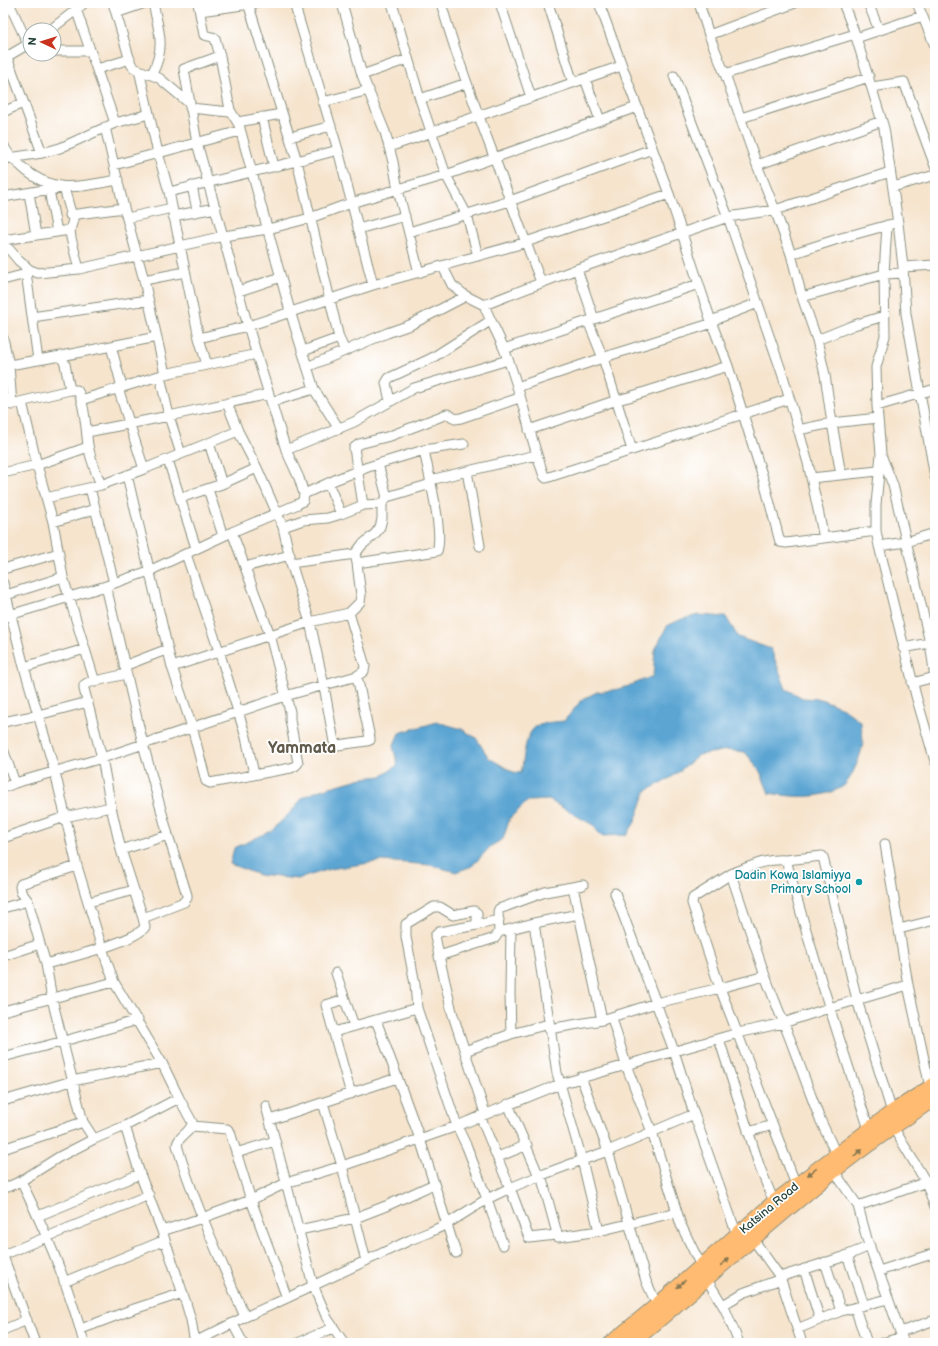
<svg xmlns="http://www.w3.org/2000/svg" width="938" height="1346" font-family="'Balsamiq Sans',sans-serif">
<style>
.water{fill:#5ba5d3;stroke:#3d7184}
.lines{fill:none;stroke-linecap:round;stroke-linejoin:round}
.minor-casing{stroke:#8a9080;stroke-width:11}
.highway-casing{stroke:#8a9080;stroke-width:16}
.minor{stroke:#fff;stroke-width:9}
.highway{stroke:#ffbb71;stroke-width:14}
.oneway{fill:#84764f}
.culture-dot{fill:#0f9aa8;stroke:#fff;stroke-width:1.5}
.labels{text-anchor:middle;stroke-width:3.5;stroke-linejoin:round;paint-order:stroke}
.culture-label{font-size:12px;fill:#0d838f;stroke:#fff;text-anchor:end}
.street-label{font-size:12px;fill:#1f3d34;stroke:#fff}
.district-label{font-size:16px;font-weight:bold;fill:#615b4b;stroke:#fff}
</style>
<rect width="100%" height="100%" fill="#fff"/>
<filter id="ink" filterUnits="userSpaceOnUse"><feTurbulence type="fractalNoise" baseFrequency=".025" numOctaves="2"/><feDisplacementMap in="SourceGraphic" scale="8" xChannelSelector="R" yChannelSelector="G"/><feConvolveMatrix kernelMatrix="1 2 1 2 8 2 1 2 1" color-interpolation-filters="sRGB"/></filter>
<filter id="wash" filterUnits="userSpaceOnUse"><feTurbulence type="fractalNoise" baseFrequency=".012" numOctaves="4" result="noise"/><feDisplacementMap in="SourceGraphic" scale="16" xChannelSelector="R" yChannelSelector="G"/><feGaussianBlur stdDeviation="0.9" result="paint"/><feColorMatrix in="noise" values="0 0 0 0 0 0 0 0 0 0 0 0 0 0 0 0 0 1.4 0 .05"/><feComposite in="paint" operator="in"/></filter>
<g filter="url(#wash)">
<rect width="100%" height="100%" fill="#f6e4cd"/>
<path class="water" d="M699 615 726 617 738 637 771 649 786 689 803 698 821 699 843 708 861 722C861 728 863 735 863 741 863 751 851 782 842 787 820 800 792 797 769 793L759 769 745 752 727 750 699 755 672 777 646 791 635 822 627 835 601 836 593 825 549 800 528 801 510 818 503 839 491 846 472 866 456 872 430 865 382 861 330 869 298 879 259 875 230 864 234 848 250 841 272 830 292 811 303 797 320 790 362 778 382 776 398 765 393 747 399 733 437 722 462 729 476 738 489 758 513 772 521 773C524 760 524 733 537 726 545 722 555 722 564 721L580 702 587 697 597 692 614 690 629 686 653 676 655 650 667 626 682 619Z"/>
</g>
<g filter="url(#ink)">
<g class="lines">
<g class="minor-casing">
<path id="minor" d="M9 3 28 44
M74 3 115 123
M113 3 131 64 134 68 159 78 189 103
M198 3 204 35 212 37 215 38 220 56 230 110 239 125 290 311 314 389 339 429
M248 3 297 161 339 338 345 351
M294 3 338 150 373 285
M342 3 362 75 385 132 393 162 398 190 419 273
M392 3 420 99 446 175 467 215 478 256
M441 3C456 56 475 107 495 159 510 200 525 241 541 282
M500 3 531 97
M548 3 573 83
M599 3 669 194
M699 3 709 35
M795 3 709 35 725 74 757 165 775 210 791 254 802 297
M843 3 855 34 884 128 898 223 903 267 906 314 935 477
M868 3 879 30
M917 3 935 46
M200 11 257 3
M116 13 145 3
M50 30 76 10 84 3
M856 38 922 16
M54 51H90
M7 57 42 153
M3 59 30 43
M97 69 130 59
M139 70 158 153 169 192 199 338
M152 74C166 46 159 32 153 3
M725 74 855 34
M362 75 408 59
M674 76 728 217 783 376 808 463 824 538
M585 79 600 120
M872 87 904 82 935 166
M420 99 467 83
M323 102 369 90
M190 108 230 112V110
M3 112 23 103
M262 117 274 167
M741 118 869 77
M238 122 281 114
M105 127 124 208 144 280 165 374
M290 137 331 126
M3 144C7 154 14 160 22 167 54 196 80 186 118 180
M389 147 621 66
M3 159 42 153 60 148 115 123 149 114
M114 165 240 131
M757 165 882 121
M192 186 197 210
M893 187 935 175
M49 190 57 232
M169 192 297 161 338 150
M29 193 36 235
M3 197 38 191 64 188 73 220 70 230 71 238 79 269
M70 215 124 208
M173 216 216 208
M127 218 172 208
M887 225 884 274 885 336 876 367 877 406 881 454 876 504V531L879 546 906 542 935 533
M358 229 405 216
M409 232 510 201 652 149
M3 240 70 230
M3 246 9 249 19 261 30 270 38 273 79 269 224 236 268 229 310 218 351 203 446 175 637 107
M791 254 841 238 892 224
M25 265 38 360
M443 267 452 285 466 296 484 305 577 269 728 217 775 210 890 172
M903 267 935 265
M577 269 594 319
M3 280 26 274
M144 280 185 272
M239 291 281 277
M484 305C490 320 498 334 504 349 521 390 529 434 544 476L546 478 789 399
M884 316 854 325 817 340 802 297 884 274 903 273
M32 317 148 300
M588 321 603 358 632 450
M711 321 758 303
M3 338 9 365 12 405
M817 340 825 375 832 423 878 418
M111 346 122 387
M504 349 699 284
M303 351 339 338
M61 356 65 364 70 390
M9 365 61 356 157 337
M207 365 199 338 248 326 373 285 517 245 669 194 711 321 728 366 764 481 780 542 786 543 876 531
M307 367 387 333 410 325 466 296
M160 376 169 416 181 454
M517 387 614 354 713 323
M118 388 144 469
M81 400 165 374 257 354
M390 401 386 383 389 378 432 358 490 321
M22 402 37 465 53 522 63 577 95 682
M271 402 314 389
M227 403 238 431 257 468 283 527 291 563 310 622 324 686 334 742 338 745 367 741 370 740V738L357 676
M3 406 70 390H77C85 401 86 432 88 445 90 458 96 472 101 485
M877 406 935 389
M529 430 617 400 629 397 728 366
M798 430 832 423 841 475
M87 432 169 416 269 394
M209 443 222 484
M286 450 354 422 414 388 508 360
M881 455 893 485 930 643 935 677
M168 460 196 548
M378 464 387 497
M467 471 480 546
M3 473 37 465 88 447
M127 475 172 667 192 727 206 781 210 783 291 768 295 766 298 763 290 720V712L270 635 232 532
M811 478 878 471
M430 480 536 455
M328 483 341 514
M90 488 114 583
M208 489 223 536
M304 494 337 479 368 467 424 450 464 444
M46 498 101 485 144 469 238 431
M180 498 222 484 257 468
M363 505 354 448 359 444 390 436 447 414 450 415 455 419 461 418 519 398
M53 522 95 509
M283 527 303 520 328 518 341 514 363 505 382 504 387 497 431 484
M879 546 916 696 935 761
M186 554 219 651 246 737 254 774
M291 563 355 554 362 545 375 534 380 527 382 519V504
M357 563 437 551C444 532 428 472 424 450
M245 567 290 555
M3 569 59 553
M3 583 24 667 55 772 77 866 102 948 114 982 3 1011
M106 586 143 744 168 835 187 895V898L184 902 143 918
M6 595 63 577
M3 617 106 586 149 571 232 532 298 504 303 501 304 494 299 478 286 450 248 326 197 143 184 69 220 56
M903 648 935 642
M124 666 168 649
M24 667 85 649
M172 667 310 622 349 613 360 602 361 595 357 563 355 554
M912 683 935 677
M3 722 38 715 88 702
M3 749 15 783
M3 788 15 783 102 758 285 696 357 676 364 671 365 666 349 613
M3 838 65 817 111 807
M885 844 908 985 930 1087
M121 850 168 835
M786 860C766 858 749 867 731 874L765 976 790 1039 819 1117 836 1154
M731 874 693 898 692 903 720 988 796 1185
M583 885 545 892 499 909 498 912 499 932 534 923 557 1073 582 1160 608 1151 652 1132 681 1225 701 1266
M573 887 602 1020
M615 893 674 1051 694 1114
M89 902 134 890
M3 908 28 901
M534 923 579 914
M477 925 439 932 435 936 439 956 495 938 499 932
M511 929 510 993 511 1034
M899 929 935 920
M40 944 46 964C66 958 135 942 145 927L143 918 121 850 111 807 102 758 84 689V685L87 683 126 674
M3 956 40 944 28 901 21 892 20 887 21 884 77 866
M439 956 452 1012 485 1113
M46 964 52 999 83 1122 94 1139
M336 973 354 1026
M114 982 162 1063 179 1098 192 1122C192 1133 178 1135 177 1145 194 1204 221 1260 245 1317
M345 999 326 1005 351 1094
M612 1018 626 1065 652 1132 694 1114 737 1235
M376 1020 420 1139 456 1253
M549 1029 602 1020 656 1003 720 988 765 976
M334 1032 417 1008
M719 1039 760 1168 774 1202
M465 1051 511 1034 549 1024
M3 1057 64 1041 138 1020
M581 1077 608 1151 646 1281 657 1305
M3 1101 72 1081 162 1063
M323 1103 342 1166 366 1261
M508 1104 539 1176
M266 1106 313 1285 327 1318 344 1343
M480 1116 510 1188 487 1199 503 1245
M270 1120 397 1078
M125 1126 140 1174 162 1231 186 1303 191 1320 195 1343
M192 1126 227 1129 230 1132 251 1200 287 1298
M893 1127 926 1182 935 1207
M869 1129C839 1040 811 951 786 860L822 856 823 857 857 1000 892 1112
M748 1132 773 1125
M3 1149 83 1122
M236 1153 275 1141
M498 1157 527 1145
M834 1171 858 1206 867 1239 904 1343
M541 1175 558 1237
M21 1181C46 1232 70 1289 84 1343
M3 1189 21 1181 59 1157 94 1139 125 1126 179 1098
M858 1206 935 1179
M38 1216 140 1174
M299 1230 355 1218 386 1206 434 1184
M162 1231 202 1218 251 1200 286 1183 342 1166 457 1126 560 1084 738 1033 783 1023 829 1008 908 985
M599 1231 558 1237 556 1235 529 1238 510 1188 539 1176 582 1160 599 1231 677 1212
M753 1239 780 1277 802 1343
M3 1255 149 1195
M847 1255 864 1305
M3 1256 35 1343
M825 1262 841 1311
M804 1269 820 1320
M879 1271 935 1253
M780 1277 843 1257 870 1246
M706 1278 725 1309 739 1343
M64 1282 165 1240
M723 1305 743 1293 781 1279
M855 1308 867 1343
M233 1324 243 1343
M81 1329 131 1310 183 1293
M797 1329 841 1311 888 1299
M3 1330 27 1320
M900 1332 935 1320
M193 1343 245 1317 287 1298 410 1240 430 1232 447 1224 487 1199 467 1147 457 1126 417 1008 415 984 406 937V924L434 907H440L453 915 474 911 477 913V925L499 920
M298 1343 333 1328
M882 1343 902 1337"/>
</g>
<g class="highway-casing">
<path id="highway" d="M611 1343 657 1305 774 1202 892 1112 935 1084
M632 1343C699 1286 765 1227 834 1171 866 1145 901 1122 935 1098"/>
</g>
<use href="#minor" class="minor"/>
<use href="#highway" class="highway"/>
</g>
<defs><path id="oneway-solid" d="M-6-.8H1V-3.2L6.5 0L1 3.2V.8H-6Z"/></defs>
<g class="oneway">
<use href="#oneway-solid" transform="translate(858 1153) rotate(-37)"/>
<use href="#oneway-solid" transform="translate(812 1172) rotate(142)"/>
<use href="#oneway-solid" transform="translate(725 1262) rotate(-40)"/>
<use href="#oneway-solid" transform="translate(681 1284) rotate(139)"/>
</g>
</g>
<circle class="culture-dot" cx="859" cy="882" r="4"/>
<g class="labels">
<g class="culture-label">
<text x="851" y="879">Dadin Kowa Islamiyya<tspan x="851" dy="14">Primary School</tspan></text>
</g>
<g class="street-label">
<text transform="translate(769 1208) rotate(-40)" y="4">Katsina Road</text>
</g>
<g class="district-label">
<text x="302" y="753">Yammata</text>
</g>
</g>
<rect width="938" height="1346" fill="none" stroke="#fff" stroke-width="16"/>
<g transform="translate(42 42) rotate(274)"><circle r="19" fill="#ffffff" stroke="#a5b1ae"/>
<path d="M0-3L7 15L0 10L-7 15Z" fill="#c8321e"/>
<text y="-6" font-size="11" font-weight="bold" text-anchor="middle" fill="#1f3d34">N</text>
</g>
</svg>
